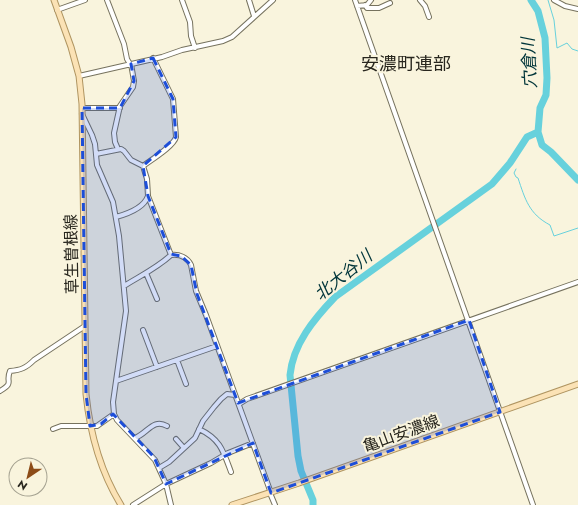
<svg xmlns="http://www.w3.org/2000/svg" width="578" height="505" font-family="Jost,'Noto Sans JP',sans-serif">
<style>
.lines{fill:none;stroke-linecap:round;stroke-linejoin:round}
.stream{stroke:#67d1dc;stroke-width:1}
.river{stroke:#67d1dc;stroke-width:7}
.minor-casing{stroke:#76725e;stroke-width:6}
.major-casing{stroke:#af9460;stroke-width:7}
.minor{stroke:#fff;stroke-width:4}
.major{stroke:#fbe2b5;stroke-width:5}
.marked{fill:#1d4ed8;fill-opacity:0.2;stroke:#1d4ed8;stroke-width:3;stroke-dasharray:8 5;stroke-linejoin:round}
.labels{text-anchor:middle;stroke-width:4;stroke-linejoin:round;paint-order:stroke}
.street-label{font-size:16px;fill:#28261e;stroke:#f9f4dd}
.water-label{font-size:17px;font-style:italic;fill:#00353a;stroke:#f9f4dd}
.quarter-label{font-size:18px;fill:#28261e;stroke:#f9f4dd}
</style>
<rect width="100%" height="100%" fill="#f9f4dd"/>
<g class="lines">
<path class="stream" d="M548 0 554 20 557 48 567 43 572 49 578 51
M516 169 514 173 516 177 518 178C525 199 529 214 550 225L554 236 578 228"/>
<path class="river" d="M531 0 538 11 545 38 547 78 546 95 540 108 538 132 542 145 551 152 578 180
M313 505V500L301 471 298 456 290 375C293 344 314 319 335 297L492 184 510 163 527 137 538 132"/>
<g class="minor-casing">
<path id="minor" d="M107 0 124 44 127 59 130 64
M182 0 190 22 191 36 195 48
M249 0 254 16
M355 0 533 505
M420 0 425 6 429 17
M554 0 565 6 578 9
M365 5 367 8H379L390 3
M357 6 367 5 371 0
M57 10 85 0
M79 76 162 57 182 50 223 41 232 37 273 0
M82 108H120
M82 114 92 135 95 144 97 165 113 202 119 236 126 311 113 402 114 414 117 420 155 460 166 484 171 505
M118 149 115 142 114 133 120 106 133 87 134 81 131 64
M96 154 121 149 124 151 131 160 143 166 147 179 148 196 171 255
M143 166C151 160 174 146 176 137L173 99 153 58
M116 217C127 214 144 208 148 196
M146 273 157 299
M124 286C140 276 157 268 171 255 179 254 187 257 191 265L196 291 206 315 271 493
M143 330 157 367
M177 360 186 384
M116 381 217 346
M0 391C15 382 5 383 10 371 21 370 26 368 34 360L85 326
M239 404 247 399 578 282
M53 429 61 426H97L114 414
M199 429C220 439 223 450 231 472
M135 438C148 433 153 418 167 426
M176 439 184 448
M159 468 169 462 195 438 203 421 214 407 221 399 227 394 235 395
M270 493 275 505
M133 505 166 484 211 463 228 453 253 443"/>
</g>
<g class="major-casing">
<path id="major" d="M54 0 71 47 79 76 82 104 86 394C90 433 100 471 121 505
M232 505 299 483 578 384"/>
</g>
<use href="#minor" class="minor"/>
<use href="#major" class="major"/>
</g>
<path class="marked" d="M153 58 173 99 176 137 143 166 148 196 171 254 181 256 191 265 197 294 238 403 469 320 500 412 271 493 253 443 166 484 154 457 113 414 101 424 90 426 86 394 82 108H120L134 81 131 64Z"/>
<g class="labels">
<g class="street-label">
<text transform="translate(71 254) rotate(-91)" y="6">草生曽根線</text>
<text transform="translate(401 433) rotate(-20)" y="6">亀山安濃線</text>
</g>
<g class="water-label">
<text transform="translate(529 63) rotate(-93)" y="6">穴倉川</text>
<text transform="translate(343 275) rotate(-39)" y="6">北大谷川</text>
</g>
<g class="quarter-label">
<text x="406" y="70">安濃町連部</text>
</g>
</g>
<g transform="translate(28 477) rotate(215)"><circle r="19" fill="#f9f4dd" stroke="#a5a291"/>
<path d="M0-3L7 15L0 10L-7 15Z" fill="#8d4c18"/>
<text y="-6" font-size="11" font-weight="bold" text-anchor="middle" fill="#28261e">N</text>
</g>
</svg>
